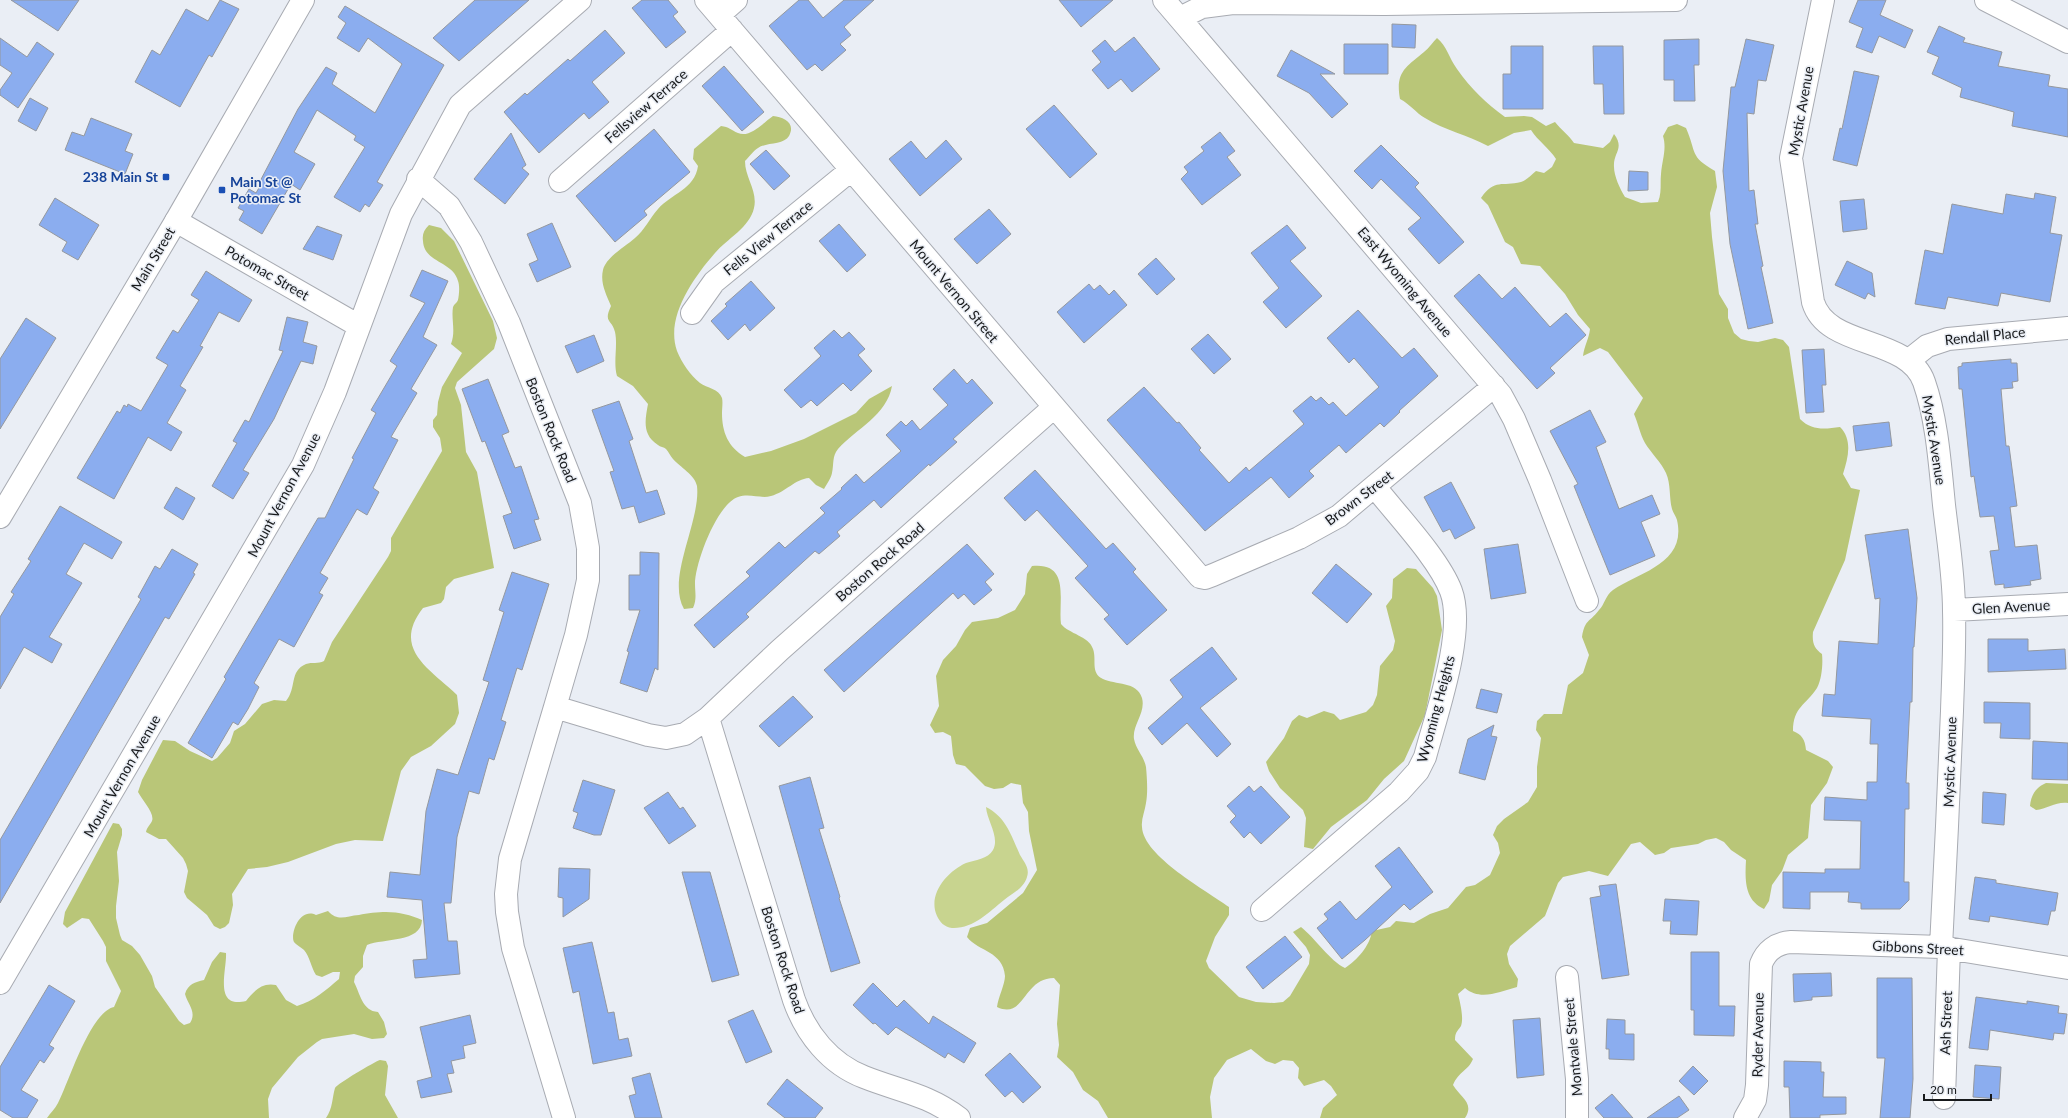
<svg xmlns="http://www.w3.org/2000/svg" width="2068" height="1118" font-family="Lato,sans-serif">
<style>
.green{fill:#c8d48f}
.forest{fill:#b9c678}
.building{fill:#8badef;stroke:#94989e}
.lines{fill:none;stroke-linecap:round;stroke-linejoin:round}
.minor-casing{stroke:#a8abb2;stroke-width:24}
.major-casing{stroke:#a8abb2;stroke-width:24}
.minor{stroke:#fff;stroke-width:22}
.major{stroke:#fff;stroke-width:22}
.transit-dot{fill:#1a4fb4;stroke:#eaeef5;stroke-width:1.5}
.labels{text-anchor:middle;stroke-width:3;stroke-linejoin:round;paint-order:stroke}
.street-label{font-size:14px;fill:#181a1c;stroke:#eaeef5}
.transit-label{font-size:14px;font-weight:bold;fill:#164399;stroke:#eaeef5;text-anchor:end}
</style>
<rect width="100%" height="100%" fill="#eaeef5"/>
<path class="green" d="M986 807C1006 817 1011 835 1020 855 1024 862 1030 868 1027 877 1024 888 1013 893 1004 900 989 912 973 929 952 928 944 927 940 922 937 916 927 894 948 871 966 863 975 860 988 859 993 850 1000 837 987 821 986 807Z"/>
<path class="forest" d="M1437 38C1447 46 1449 58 1457 69 1471 89 1486 103 1505 117L1524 116 1532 117 1546 126 1555 122C1561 130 1569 135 1574 143L1603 148 1610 142 1614 134C1625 149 1613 152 1614 167 1614 176 1620 189 1625 197L1641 203 1658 202C1662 192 1660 184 1661 174 1662 160 1667 149 1663 136L1668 127 1677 124 1686 128C1697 153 1689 156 1715 171L1717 187 1710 213 1712 237 1719 294 1728 309V318L1734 333 1741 339 1749 341 1758 342 1775 338 1783 340 1789 347 1800 419C1812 431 1825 429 1840 427 1853 440 1848 458 1843 474L1851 488 1860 490 1845 560 1813 632C1812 643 1814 648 1822 654 1823 663 1822 679 1817 688 1806 705 1793 707 1793 731 1802 735 1805 739 1806 750L1828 761 1833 767 1827 783 1811 805 1808 838 1788 855 1782 871 1772 885 1769 901 1764 909C1744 900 1745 879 1746 860L1731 850 1724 842 1716 838 1706 840 1698 844 1671 848 1664 853 1655 855 1640 842 1631 844 1608 876 1589 871 1563 877 1558 883 1545 916 1510 946 1507 954 1509 964 1518 979 1517 987C1499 992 1480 1001 1465 988L1458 994C1460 1002 1464 1018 1461 1026 1457 1032 1455 1032 1455 1040L1473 1059C1468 1071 1459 1071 1453 1085 1460 1097 1475 1103 1465 1118H1320L1323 1108 1337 1095 1331 1086 1324 1080 1304 1086 1298 1078 1299 1068 1293 1061 1283 1060 1275 1064 1266 1061 1251 1049 1227 1060 1214 1078 1210 1097 1212 1118H1108L1098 1101 1083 1090 1073 1072 1057 1057 1059 1045 1057 1024 1060 985 1054 978C1023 978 1025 1020 997 1007 998 998 1005 984 1005 976 1003 951 979 952 967 937L970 928 987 923 1023 893 1037 870 1029 831 1028 812 1023 803 1021 785 1011 783 1003 788 994 789 985 786 965 766 956 764 953 755 951 736 943 732 935 733 930 725 939 706 936 676 943 660 956 646 965 630 972 622 998 618 1015 610 1025 594 1027 574 1032 566C1071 562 1058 601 1061 624 1069 634 1089 636 1093 649 1097 660 1090 673 1103 679 1115 685 1137 681 1142 698 1146 713 1132 725 1134 739 1136 750 1144 756 1146 767 1147 778 1148 792 1146 803 1145 811 1141 819 1142 827 1143 856 1207 891 1229 907V915L1215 937 1206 961 1209 968 1239 997 1256 1002 1274 1003 1283 1002 1290 996 1309 964 1310 955 1306 947 1293 932 1301 927C1315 938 1330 961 1345 968 1357 960 1370 946 1372 931L1390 927 1396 921 1414 923 1430 914 1448 908 1466 887 1475 885 1490 875 1500 853 1498 843 1493 835 1497 826 1504 819 1528 802 1537 787V767L1541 738 1536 730 1537 721 1544 714H1562L1568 685 1583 673 1589 655 1582 637C1585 619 1589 623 1599 610 1605 604 1605 596 1613 590 1639 572 1687 564 1677 520 1676 516 1673 513 1672 509 1669 498 1671 484 1666 473 1661 462 1651 453 1645 443 1640 434 1638 423 1634 414L1643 398 1608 352 1600 348 1583 356C1584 346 1589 339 1590 329L1578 315 1565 294 1540 266 1521 264 1513 247 1505 242 1488 205 1481 198C1495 178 1502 187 1521 182 1526 181 1532 174 1536 171L1544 173 1552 167 1556 159C1549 148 1538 141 1531 130L1514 133 1488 146C1468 135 1444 130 1425 118 1416 113 1410 104 1400 99 1395 72 1406 67 1424 52 1429 48 1433 42 1437 38Z
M773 116C784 117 796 123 789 136 784 145 767 142 758 148 753 151 749 157 745 161 745 178 758 191 754 208 750 227 727 239 715 253 694 277 665 317 677 351 682 363 690 375 700 383 707 388 719 389 722 398 723 402 722 409 722 413 722 432 728 447 745 457L771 451 804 439 856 413 869 399 892 386C887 415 856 429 838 449 832 456 834 464 832 473 831 478 827 484 824 489L816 485 809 478C795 479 786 492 771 496 760 499 750 493 738 497 717 504 695 563 695 584 695 593 697 599 693 608L684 609C666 578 701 521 697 486 695 475 680 467 673 459 670 456 669 452 666 449 664 447 660 447 658 445 642 435 645 420 648 404L633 386 617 376C613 362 618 346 615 332 612 319 603 323 611 306 606 294 600 283 603 270 606 257 625 247 635 238 644 231 650 218 658 209 671 194 695 189 698 166L693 159 694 149 721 126C729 127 731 130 738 133 750 138 763 123 773 116Z
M429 225 441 228 454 241 493 321 497 338 494 349 457 382 455 388 461 405 466 452 477 472 494 568 454 579 446 587 444 599 441 603 423 608C391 649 430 669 457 695L459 713 455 724 431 746 411 757 401 771 383 841 355 840 336 844 288 862 267 867 248 869 232 894 233 905 229 923 225 927 220 929 214 926 207 915 187 898 184 892 188 871 186 864 183 858 166 839H159L146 832C147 827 150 825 152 821 155 813 142 800 138 792L142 780 163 740 175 741 190 751 212 761 217 758 230 743 234 731 245 724 262 704 274 700 286 701C297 688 289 671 306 664 312 662 318 664 324 661L332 642 388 557 391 551V538L442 451 440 438 433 427V420L437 415 438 402 442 387 462 353 451 344C456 331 451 320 453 307 454 304 457 303 458 300 459 295 460 286 458 281 453 261 424 263 423 241 422 234 424 230 429 225Z
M1407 568 1416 569 1433 588 1437 596 1442 630 1425 715 1404 761 1384 779 1367 800 1331 827 1313 849 1304 847 1306 818 1303 810 1280 788 1269 771 1266 762 1284 738 1292 721 1299 715 1307 718 1324 711 1334 714 1340 720 1366 712 1373 705 1377 695 1380 666 1393 650 1395 641 1386 606 1392 598 1393 579Z
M2046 783 2068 784V803C2057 801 2047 809 2036 810L2030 806C2031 795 2036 787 2046 783Z
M113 823 119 824 122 829V835L117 852 119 881 116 906V918L120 935 122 940 132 946 140 955 152 976 155 987 179 1021 184 1025 190 1023C197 1012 188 1005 185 994 188 984 195 982 204 980L212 962 220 952 226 953C227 970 213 1009 246 1001 254 991 262 982 276 985L286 1000 297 1006C314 1001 326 990 339 979L340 972H333L322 977 316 975C311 967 310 957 304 950 301 947 296 945 294 942 290 935 299 907 316 915L328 911C338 922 346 916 359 915 367 913 378 912 386 912 399 912 411 915 422 920 421 943 384 938 367 945L363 956V967L355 976 354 982C360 993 362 1011 378 1012L384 1022 387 1034 384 1038 372 1039 354 1034 322 1039 317 1042 298 1057 272 1088 268 1099 269 1118H47C50 1113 55 1109 58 1103 69 1082 90 1012 114 1007L121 991 106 961V947L103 941 89 919 82 918 67 928 63 924 65 912Z
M380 1060 386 1061 388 1066 385 1095 398 1118H326C333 1108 332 1098 335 1088 337 1084 374 1062 380 1060Z"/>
<path class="building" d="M11 0H79L58 31Z
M220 0 239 9 212 57 209 55 180 107 135 82 152 50 160 55 186 9 208 21Z
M475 0H529L459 61 433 38Z
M642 0H668L678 12 673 16 686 32 666 48 632 8Z
M799 0H808L823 18 844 0H874L844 27 851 35 840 44 846 50 822 71 815 64 807 70 769 26Z
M1059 0H1113L1081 27Z
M1858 0H1886L1880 15 1913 30 1905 48 1879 36 1872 53 1856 47 1863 28 1849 22Z
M345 6 444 65 377 182 383 185 369 207 365 204 360 212 334 197 365 147 354 140 356 136 317 110 294 152 315 164 300 190 291 184 262 234 239 220 244 211 238 208 249 189 256 193 260 186 258 185 298 109 326 67 337 73 332 84 375 113 402 64 368 38 359 52 337 38 346 23 338 17Z
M1392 24 1416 25 1415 48 1392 47Z
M1939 26 1965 38 1963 42 2002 52 1998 66 2050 75 2048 86 2068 89V137L2012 126 2014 112 1960 97 1962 88 1932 74 1939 57 1927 52Z
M605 30 625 53 592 82 609 102 589 119 584 113 539 153 504 112 525 93 527 95 568 59 570 61Z
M1134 37 1160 69 1132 92 1121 79 1108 89 1092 70 1101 62 1092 51 1105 40 1115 52Z
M0 38 27 57 37 42 54 54 18 108 0 95V90L12 73 0 65Z
M1699 39V65H1694L1695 101H1674V80H1664V40Z
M1746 39 1774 45 1766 81 1758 80 1754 114 1747 113 1749 191 1754 190 1758 224H1755L1763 266 1761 267 1773 323 1748 329 1730 244 1723 171 1731 87H1735Z
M1344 44H1388V74H1344Z
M1511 46H1543V109H1503V74H1511Z
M1593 46H1623L1624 114H1604L1603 84H1594Z
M1291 50 1335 74H1320L1348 104 1332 118 1309 93 1277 76Z
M724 66 764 112 742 131 702 86Z
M1854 71 1879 76 1857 166 1833 160 1840 128 1842 129Z
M30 98 48 108 36 131 18 121Z
M1054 105 1097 154 1070 178 1026 129Z
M91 118 132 134 125 151 133 154 125 174 65 150 72 132 84 136Z
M654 129 690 172 644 211 647 215 615 242 576 196Z
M1220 132 1235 151 1227 157 1241 175 1202 205 1181 179 1188 172 1184 167 1204 151 1201 147Z
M511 133 526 165 522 168 529 174 505 204 474 179Z
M946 140 962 159 920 196 889 159 911 141 926 159Z
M1381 145 1419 183 1415 187 1464 242 1439 264 1408 229 1421 218 1381 179 1372 189 1354 171Z
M766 150 790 176 774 190 750 164Z
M1629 171 1648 172V190L1628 191Z
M2035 193 2056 197 2050 233 2062 235 2050 302 2001 293 1998 306 1948 297 1945 309 1915 304 1925 250 1943 254 1952 204 2003 214 2006 194 2034 199Z
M55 198 99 225 78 260 62 251 67 242 39 225Z
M1864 199 1867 229 1843 232 1840 201Z
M989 209 1011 234 977 264 954 239Z
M552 223 571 267 537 282 529 264 538 260 527 234Z
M839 224 866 255 847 272 819 241Z
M1287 225 1306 248 1290 261 1322 296 1286 328 1263 302 1279 288 1251 253Z
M317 226 342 235 333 260 303 249Z
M1156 258 1175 279 1157 295 1138 274Z
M1847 261 1872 273 1875 297 1868 293 1865 299 1835 285Z
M422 270 448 281 423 337 437 345 411 389 417 393 391 437 398 440 373 488 379 492 367 515 357 509 320 573 328 578 319 593 323 595 294 647 279 639 254 683 259 687 248 709 238 725 233 722 212 758 188 743 226 679 224 677 318 518H325L354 459 352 458 376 413 371 410 397 366 390 361 425 303 410 296Z
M206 271 252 300 239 322 219 312 200 346 203 347 180 386 186 390 167 423 182 432 171 451 148 437 114 499 77 478 117 411 120 413 124 405 127 407 128 404 141 411 168 365 156 358 173 330 178 333 199 300 191 295Z
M1479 274 1502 299 1515 287 1550 327 1566 313 1586 335 1550 368 1555 373 1537 389 1454 296Z
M751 281 775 308 750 331 745 324 728 340 711 321 727 306 725 304Z
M1089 284 1094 290 1100 285 1109 295 1114 290 1127 305 1084 343 1057 312Z
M1358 310 1402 358 1414 348 1438 376 1399 411 1400 412 1384 427 1380 423 1346 453 1339 445 1309 471 1314 476 1289 498 1271 477 1205 531 1107 420 1144 387 1177 423 1179 422 1201 448 1199 450 1229 483 1246 467 1249 471 1304 424 1293 411 1311 396 1316 401 1321 397 1329 405 1333 402 1346 416 1379 387 1354 358 1349 363 1327 338Z
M287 317 308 322 303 342 317 346 313 364 301 361 274 419 243 470 249 473 233 499 212 486 237 443 233 441 245 420 249 422 283 351 279 350Z
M26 318 56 338 0 429V359Z
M834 330 842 338 849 332 865 349 858 355 872 371 851 391 843 383 817 406 811 400 801 408 784 390 821 356 814 348Z
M1208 334 1231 359 1214 374 1191 349Z
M594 335 604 361 577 373 565 346Z
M1824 349 1826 385H1822L1824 412 1806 413 1802 350Z
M2011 359V363H2017L2018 381 2012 382 2013 388 2001 389 2006 446H2009L2017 506 2010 507 2015 547 2037 545 2041 579 2030 581 2031 585 2004 588V584L1995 585 1990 551 1999 550 1994 516 1980 517 1974 476 1971 477 1962 389H1959L1958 367 1962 366V363Z
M954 369 967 384 972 379 993 403 953 439 957 442 930 466 929 464 881 508 874 500 837 532 840 536 819 554 815 551 746 614 749 617 714 648 694 625 750 576 746 572 779 542 785 548 825 513 820 508 842 489 841 488 856 474 864 483 901 451 886 435 901 421 906 426 912 420 920 430 948 405 933 389Z
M488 379 509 432 502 435 515 468 521 466 539 519 534 520 541 540 514 549 503 516 512 513 485 441 482 442 462 389Z
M619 401 633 439 629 441 646 493 657 490 665 514 639 523 634 506 622 509 610 472 614 471 592 410Z
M1590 410 1606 442 1596 447 1619 509 1652 495 1660 514 1641 522 1655 556 1610 575 1574 486 1578 484 1550 431Z
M1889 422 1892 446 1856 451 1853 426Z
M1035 470 1106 549 1113 543 1136 569 1133 572 1167 610 1127 645 1104 619 1109 615 1075 578 1088 566 1037 510 1025 521 1004 498Z
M1451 482 1475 528 1455 539 1450 529 1443 532 1424 497Z
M176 487 195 498 183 520 164 508Z
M60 506 122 542 112 559 84 543 66 574 82 583 49 637 62 644 52 663 24 647 0 689V617L14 594 11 592 31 561 28 559Z
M1908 529 1917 598 1914 647H1913L1912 702H1910L1906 783H1909V809H1905L1904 882H1909V900L1900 909H1861V903L1848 902 1849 892H1810V909L1783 908V872L1825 873V869H1860L1861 821 1824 820 1825 797 1867 800V782H1877L1878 744H1870L1871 719 1822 716 1824 694 1835 695 1839 641 1878 644 1880 598 1875 599 1865 535Z
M967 544 994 574 985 582 992 590 974 605 964 594 958 599 953 593 844 692 824 670Z
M1518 544 1526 593 1491 599 1484 549Z
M172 549 198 564 193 573 195 574 169 619 165 617 0 903V840L120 635 141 599 138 597 155 566 160 569Z
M640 552 659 553 658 670 655 668 647 692 620 683 629 652 627 651 640 610H629V575H640Z
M1336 564 1372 594 1347 623 1312 593Z
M512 572 549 584 522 670 517 668 501 720 506 722 494 760 489 758 479 794 469 791 457 837 451 903H444L448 941H457L460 974 415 978 413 960 427 959 422 900 387 897 390 872 420 875 426 811 437 769 458 775 489 682 483 680 504 612 499 610Z
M1988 639H2028V651L2065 649 2066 669 1988 672Z
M1212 647 1237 679 1200 708 1231 744 1217 757 1187 723 1162 745 1148 728 1183 697 1170 680Z
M1481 689 1502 694 1497 713 1476 708Z
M793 696 813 717 779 747 759 726Z
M1984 702 2030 703V739L2000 738 2001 723H1984Z
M1494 725 1491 736 1497 737 1485 780 1459 773 1468 739Z
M2033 741 2068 743V780L2032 779Z
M810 777 824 828 819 829 840 897 839 898 860 963 831 972 779 786Z
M583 780 615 790 601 835H594L573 828 578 813 573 811Z
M1249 786 1254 792 1261 786 1290 817 1261 844 1250 832 1244 838 1230 822 1236 816 1227 806Z
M668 792 680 809 683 807 696 826 669 844 644 808Z
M1983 792 2006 794 2004 825 1982 823Z
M1399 847 1433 892 1410 910 1404 904 1365 940 1342 959 1317 928 1328 919 1324 914 1340 901 1356 920 1392 887 1375 866Z
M559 868 590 869 589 899 563 917V898L558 897Z
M682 872H710L739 975 712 982Z
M1975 877 1996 880V883L2058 893 2055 911H2051L2048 925 1990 916 1989 922 1969 919Z
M1616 884 1629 975 1602 979 1590 898 1601 896 1599 886Z
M1665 899 1699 901 1697 935 1670 934 1671 921H1663Z
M1285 936 1302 957 1263 989 1246 967Z
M592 942 608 1013 614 1012 619 1040 628 1038 632 1056 593 1064 579 991 573 993 563 948Z
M1691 952H1719V1006H1735L1734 1036 1694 1035V1010H1691Z
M1831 973 1832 996 1812 997V1000L1794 1002 1793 974Z
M1877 978H1912L1913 1079 1910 1118H1880L1885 1058H1877Z
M873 983 897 1007 904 1000 929 1024 933 1016 976 1043 964 1063 948 1053 945 1058 896 1027 888 1035 875 1023 873 1024 853 1005Z
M49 985 75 1001 49 1045 54 1048 44 1063 40 1060 21 1090 38 1100 27 1118H13L0 1110V1067Z
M1976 997 2027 1004V1001L2059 1006 2058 1013 2067 1014 2064 1034 2054 1033 2053 1040 1990 1030 1988 1050 1969 1048Z
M753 1010 772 1052 746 1063 728 1021Z
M470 1015 476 1043 463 1046 465 1058 451 1061 454 1073 447 1074 452 1092 421 1098 417 1081 432 1077 420 1027Z
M1540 1018 1544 1075 1517 1078 1513 1020Z
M1607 1019 1625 1020V1034H1634V1060L1609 1059V1049H1606Z
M1010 1053 1041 1087 1023 1103 1012 1091 1005 1097 985 1075Z
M1784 1061 1821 1062V1072H1824L1823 1097H1846V1114L1820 1115V1118H1790L1789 1087H1784Z
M1975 1065 2001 1067 1999 1099 1973 1097Z
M1693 1066 1708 1081 1694 1095 1679 1081Z
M650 1073 662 1118H635L629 1096 636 1094 632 1078Z
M787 1079 823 1108 815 1118H785L767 1104Z
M1612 1094 1633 1118H1604L1595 1108Z
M1679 1096 1689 1110 1677 1118H1647Z"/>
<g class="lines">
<g class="minor-casing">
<path id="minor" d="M706 0 1200 577 1205 578 1213 575 1299 538 1339 516 1494 386
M1164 0 1501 395 1514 419 1540 480 1587 601
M1823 0 1791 158 1813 302C1827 349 1908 336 1924 382 1937 419 1940 465 1944 505 1948 540 1954 576 1954 611 1955 645 1953 678 1952 711 1949 790 1945 868 1941 947
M1986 0 2068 42
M719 15 736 0
M1180 18 1202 7 1233 3 1385 4 1676 0
M418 179 449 206 471 242 509 323 580 503 588 548V580L576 635 555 707
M560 181 732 30
M176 221 359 326
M692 313 714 282 851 170
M1908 361 1927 346 1948 339 2068 328
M1954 610 2068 604
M708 718 794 1000C806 1034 830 1064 864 1077 899 1091 927 1094 959 1118
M1262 910 1399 792 1418 771 1425 757C1436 715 1466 631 1451 591 1439 559 1397 515 1375 487
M1567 977 1577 1079V1118
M0 983 303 465 335 392 401 214 460 105 580 0
M1944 1098 1949 948
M564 1118 513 948 507 912 506 894 510 859 555 707 648 735 666 738 685 734 708 718 780 650 1053 408
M1745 1118 1755 1100 1757 1085 1761 964C1766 951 1776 943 1791 942L1941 947 2068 968"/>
</g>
<g class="major-casing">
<path id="major" d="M0 517 176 221 303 0"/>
</g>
<use href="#minor" class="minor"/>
<use href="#major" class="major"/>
</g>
<g class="transit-dot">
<rect x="162" y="173" width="8" height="8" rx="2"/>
<rect x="218" y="186" width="8" height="8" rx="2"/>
</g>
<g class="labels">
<g class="street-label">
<text transform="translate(646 106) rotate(-41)" y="5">Fellsview Terrace</text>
<text transform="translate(1801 111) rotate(-80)" y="5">Mystic Avenue</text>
<text transform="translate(768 238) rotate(-39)" y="5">Fells View Terrace</text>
<text transform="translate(153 259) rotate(-59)" y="5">Main Street</text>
<text transform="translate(267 273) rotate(30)" y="5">Potomac Street</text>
<text transform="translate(1405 282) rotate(50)" y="5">East Wyoming Avenue</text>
<text transform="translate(954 291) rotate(50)" y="5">Mount Vernon Street</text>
<text transform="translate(1985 336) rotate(-6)" y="5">Rendall Place</text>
<text transform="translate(551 430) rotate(68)" y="5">Boston Rock Road</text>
<text transform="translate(1934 440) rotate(81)" y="5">Mystic Avenue</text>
<text transform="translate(284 495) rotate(-62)" y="5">Mount Vernon Avenue</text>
<text transform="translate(1359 498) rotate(-37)" y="5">Brown Street</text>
<text transform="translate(880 562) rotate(-41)" y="5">Boston Rock Road</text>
<text transform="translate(2011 607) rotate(-3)" y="5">Glen Avenue</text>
<text transform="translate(1436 709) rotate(-75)" y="5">Wyoming Heights</text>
<text transform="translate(1950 762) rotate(-88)" y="5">Mystic Avenue</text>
<text transform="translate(122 776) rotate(-60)" y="5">Mount Vernon Avenue</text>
<text transform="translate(1918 948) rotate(3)" y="5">Gibbons Street</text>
<text transform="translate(783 960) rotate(72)" y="5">Boston Rock Road</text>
<text transform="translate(1946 1023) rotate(-88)" y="5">Ash Street</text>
<text transform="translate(1758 1035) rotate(-89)" y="5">Ryder Avenue</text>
<text transform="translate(1573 1047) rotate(-95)" y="5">Montvale Street</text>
</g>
<g class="transit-label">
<text x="158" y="182">238 Main St</text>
<text x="230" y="187" text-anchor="start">Main St @<tspan x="230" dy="16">Potomac St</tspan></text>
</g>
</g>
<path d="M1924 1094v6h67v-6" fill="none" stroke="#181a1c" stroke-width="2"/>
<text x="1930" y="1094" font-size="12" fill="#181a1c" stroke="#eaeef5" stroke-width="3" paint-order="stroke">20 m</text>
</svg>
